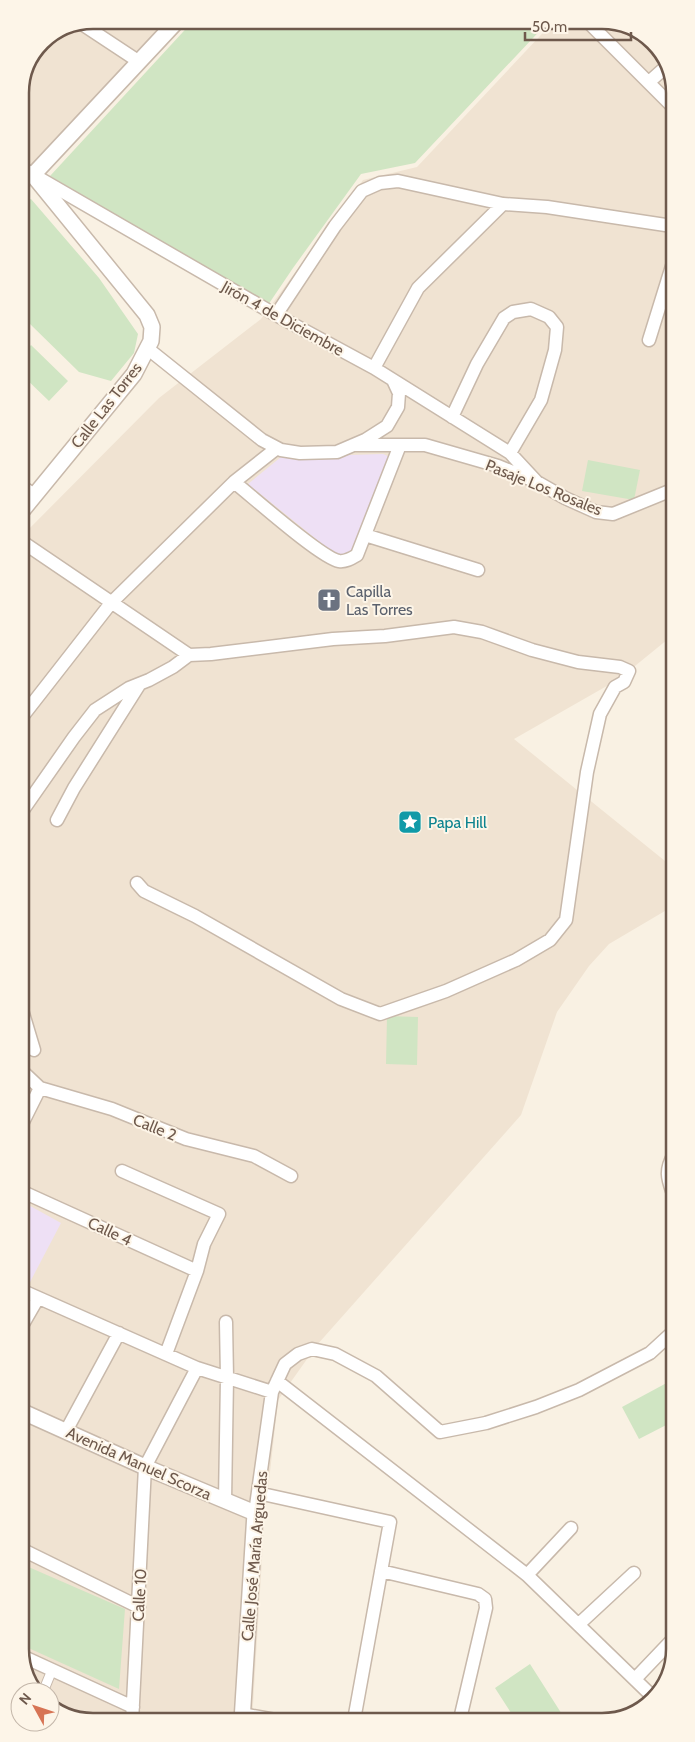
<svg xmlns="http://www.w3.org/2000/svg" width="695" height="1742" font-family="Cabin,sans-serif">
<style>
.residential{fill:#f0e3d2}
.education{fill:#eee0f5}
.green{fill:#d0e5c3}
.lines{fill:none;stroke-linecap:round;stroke-linejoin:round}
.pedestrian-casing{stroke:#c8b9ab;stroke-width:11}
.minor-casing{stroke:#c8b9ab;stroke-width:15}
.tertiary-casing{stroke:#c8b9ab;stroke-width:18}
.pedestrian{stroke:#fff;stroke-width:9}
.minor{stroke:#fff;stroke-width:12}
.tertiary{stroke:#fff;stroke-width:15}
.labels{text-anchor:middle;stroke-width:4;stroke-linejoin:round;paint-order:stroke}
.street-label{font-size:16px;fill:#6e594c;stroke:#fdf5e8}
.worship-label{font-size:16px;fill:#5b616d;stroke:#fdf5e8;text-anchor:start}
.culture-label{font-size:16px;fill:#0d838f;stroke:#fdf5e8;text-anchor:start}
.rim{fill:none;stroke:#6e594c;stroke-width:2.5}
</style>
<rect width="100%" height="100%" fill="#f9f1e3"/>
<path class="residential" d="M92 20H190L20 198V88L41 41Z
M555 20H608L647 35 671 69 673 635 619 679 514 739 670 865 673 869V899L670 908 609 944 589 966 557 1012 521 1115 317 1345 278 1400 264 1526 252 1721 87 1722 50 1708V1692H38L24 1673 21 537 159 398 261 319 363 180 417 167Z"/>
<path class="education" d="M383 454 390 457 357 549 350 553 337 556 248 484 281 457Z
M23 1202 61 1223 29 1284 23 1281Z"/>
<path class="green" d="M194 20H550L415 163 361 174 293 268 268 305 50 176Z
M31 199 99 278 138 334 134 353 111 381 79 372 29 323 21 327 20 205 24 201Z
M31 345 68 381 49 401 21 374V356Z
M588 460 640 470 634 500 582 491Z
M387 1016 418 1017 417 1065 386 1064Z
M674 1379V1421L639 1439 622 1407Z
M24 1565 125 1609 119 1689 24 1646Z
M530 1664 565 1719H515L495 1688Z"/>
<g class="lines">
<g class="pedestrian-casing">
<path id="pedestrian" d="M43 1692 52 1670"/>
</g>
<g class="minor-casing">
<path id="minor" d="M586 20 671 105
M82 24 138 61
M649 82 668 65
M20 167 276 315 374 368 510 453 537 482
M276 315 335 226 362 191 380 183 398 181 503 204 547 207 672 226
M649 340 672 266
M147 348 262 440 281 450 300 453 337 452 365 440 387 426 398 407 399 393 393 380
M374 368 418 288 503 204
M452 417 477 364 504 318 513 312 531 309 549 317 557 327 555 350 541 400 510 453
M353 445H425L498 466 537 482 565 498 596 512 613 514 672 490
M234 482C253 497 321 558 339 561 346 562 352 558 357 555L400 445
M21 486 34 495
M365 535 478 570
M21 541 189 655
M22 717 111 603 234 482 277 448
M23 810 74 737 95 710 129 688 149 680 173 667 189 655 211 654 333 639 385 636 454 627 482 632 532 650 578 662 620 667 629 671 624 682 615 687 600 714 587 772 566 920 550 940 516 960 446 991 380 1014 341 999 195 916 144 891 137 883
M57 820 74 788 139 685
M22 1010 34 1050
M22 1071 40 1088 112 1109 186 1139 254 1156 291 1176
M23 1122 40 1088
M674 1154C664 1172 668 1179 674 1197
M122 1171 219 1214 204 1244 197 1271 166 1354
M23 1192 197 1271
M23 1291 197 1368 272 1392
M23 1324 38 1298
M277 1381 527 1575 654 1698
M66 1431 119 1333
M258 1493 390 1522 354 1720
M225 1501 227 1378 226 1322
M255 1513 272 1392 285 1364 298 1354 312 1349 335 1354 376 1376 440 1432 486 1423 536 1407 579 1390 650 1353 674 1331
M23 1550 139 1607
M381 1571 478 1594 485 1599 486 1608 460 1719
M527 1575 571 1528
M579 1624 634 1573
M24 1657 133 1707
M635 1679 675 1637
M242 1714 281 1721
M132 1722 145 1467 197 1368"/>
</g>
<g class="tertiary-casing">
<path id="tertiary" d="M21 512 134 374 151 341 152 327 147 315 33 175 178 20
M23 1412 145 1467 255 1513 242 1721"/>
</g>
<use href="#pedestrian" class="pedestrian"/>
<use href="#minor" class="minor"/>
<use href="#tertiary" class="tertiary"/>
</g>
<defs>
<g id="church-square" transform="scale(1.25)"><rect x="-9" y="-9" width="18" height="18" rx="4" fill="#6b7280" stroke="#fdf5e8"/><path d="M-1.2-6h2.4v3.5h3.3v2.4h-3.3V6h-2.4V-.1h-3.3v-2.4h3.3Z" fill="#fff"/></g>
<g id="sight-square" transform="scale(1.25)"><rect x="-9" y="-9" width="18" height="18" rx="4" fill="#0f9aa8" stroke="#fdf5e8"/><path d="M0-6L1.8-2.2L6-1.7L2.9 1.2L3.7 5.4L0 3.3L-3.7 5.4L-2.9 1.2L-6-1.7L-1.8-2.2Z" fill="#fff"/></g>
</defs>
<g fill-rule="evenodd">
<use href="#church-square" x="329" y="600"/>
<use href="#sight-square" x="410" y="822"/>
</g>
<g class="labels">
<g class="street-label">
<text transform="translate(283 318) rotate(29)" y="6">Jirón 4 de Diciembre</text>
<text transform="translate(106 405) rotate(-52)" y="6">Calle Las Torres</text>
<text transform="translate(544 487) rotate(22)" y="6">Pasaje Los Rosales</text>
<text transform="translate(155 1127) rotate(22)" y="6">Calle 2</text>
<text transform="translate(110 1231) rotate(25)" y="6">Calle 4</text>
<text transform="translate(139 1463) rotate(24)" y="6">Avenida Manuel Scorza</text>
<text transform="translate(254 1556) rotate(-85)" y="6">Calle José María Arguedas</text>
<text transform="translate(139 1595) rotate(-87)" y="6">Calle 10</text>
</g>
<g class="worship-label">
<text x="346" y="597">Capilla<tspan x="346" dy="18">Las Torres</tspan></text>
</g>
<g class="culture-label">
<text x="428" y="828">Papa Hill</text>
</g>
</g>
<path d="M0 0H695V1742H0ZM93 29H602A64 64 0 0 1 666 93V1649A64 64 0 0 1 602 1713H93A64 64 0 0 1 29 1649V93A64 64 0 0 1 93 29Z" fill="#fdf5e8" fill-rule="evenodd"/>
<path class="rim" d="M93 29H602A64 64 0 0 1 666 93V1649A64 64 0 0 1 602 1713H93A64 64 0 0 1 29 1649V93A64 64 0 0 1 93 29Z"/>
<g transform="translate(35 1707) rotate(310)"><circle r="24" fill="#fdf5e8" stroke="#c4b7aa"/>
<path d="M0-4L9 19L0 12L-9 19Z" fill="#d77454"/>
<text y="-8" font-size="14" font-weight="bold" text-anchor="middle" fill="#6e594c">N</text>
</g>
<path d="M525 32v8h106v-8" fill="none" stroke="#6e594c" stroke-width="2.5"/>
<text x="532" y="32" font-size="15" fill="#6e594c" stroke="#fdf5e8" stroke-width="4" paint-order="stroke">50 m</text>
</svg>
